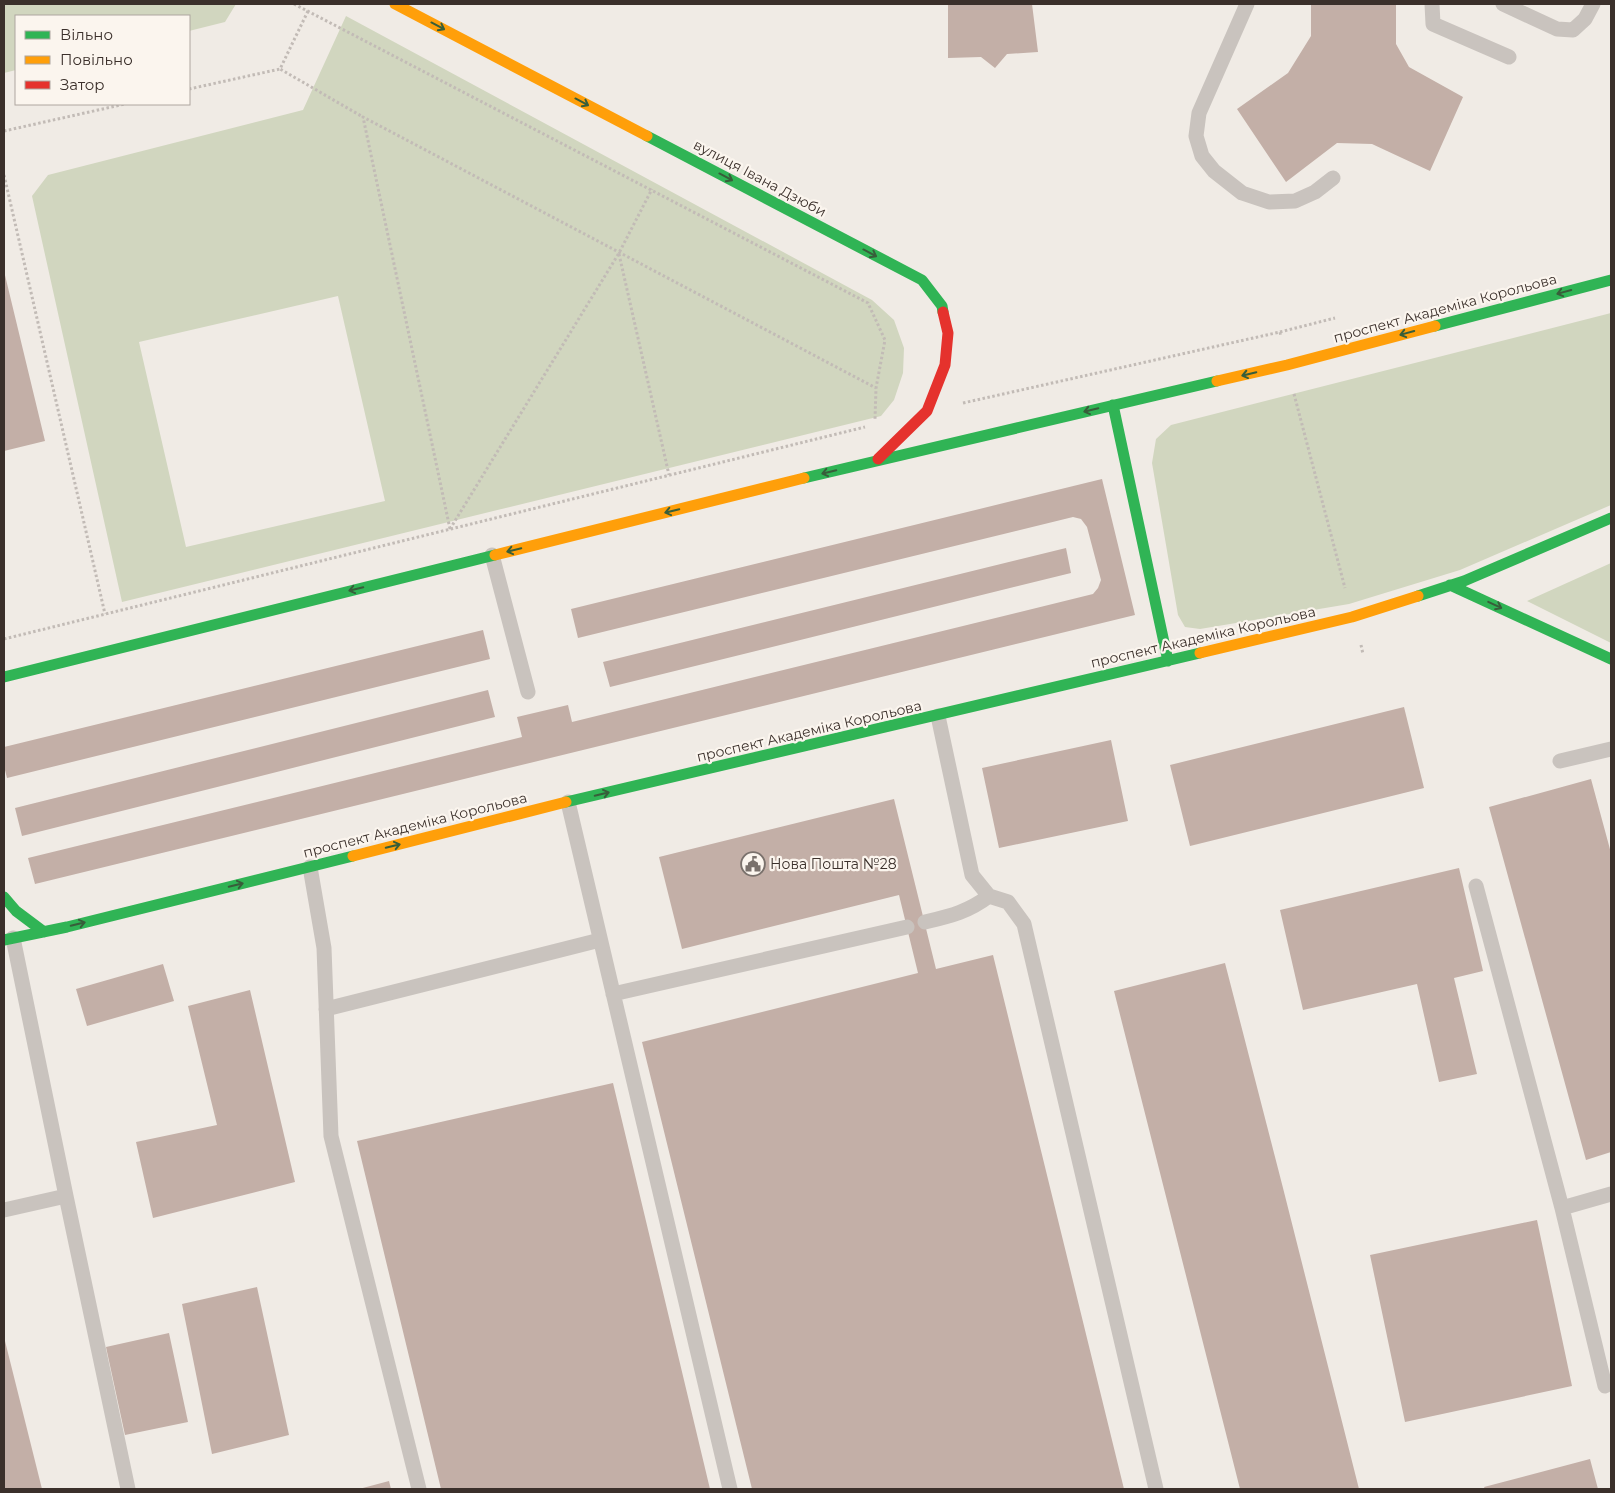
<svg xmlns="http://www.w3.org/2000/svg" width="1615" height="1493" font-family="Montserrat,sans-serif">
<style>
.green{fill:#d1d6bf;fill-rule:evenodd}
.building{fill:#c3afa7}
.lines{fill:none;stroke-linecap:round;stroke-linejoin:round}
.path{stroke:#c2bbb6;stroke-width:3;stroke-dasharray:2.5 2.5;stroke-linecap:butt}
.lane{stroke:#c9c3be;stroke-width:15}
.fast{stroke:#30b455;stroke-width:11}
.slow{stroke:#ff9f0a;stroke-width:11}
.jam{stroke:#e5322d;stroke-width:11}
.oneway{stroke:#375e3a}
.labels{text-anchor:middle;stroke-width:4.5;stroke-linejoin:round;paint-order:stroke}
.street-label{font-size:14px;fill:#3b302b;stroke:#fbf5ee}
.poi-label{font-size:14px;fill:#3b302b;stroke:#fbf5ee;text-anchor:start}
</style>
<rect width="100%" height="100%" fill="#f0ebe5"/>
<path class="green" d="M4 4H236L225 22 189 31V16H16V70L4 73Z
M346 16 872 300 894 320 904 348 903 373 894 400 881 416 122 602 32 196 48 175 303 110ZM338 296 385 501 186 547 139 342Z
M1611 313V505L1460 570 1349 604 1200 629 1185 627 1178 615 1152 463 1156 439 1171 425Z
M1611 563V643L1527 601Z"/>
<path class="building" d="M948 4H1032L1038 52 1007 54 995 68 981 57 948 58Z
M1311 4H1396V44L1409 67 1463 97 1430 171 1372 144 1337 143 1286 182 1237 109 1288 73 1311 36Z
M4 271 45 441 4 451Z
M1102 479 1135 615 35 884 28 858 522 737 517 717 568 705 572 722 1093 594 1098 588 1101 580 1087 527 1081 519 1073 517 578 638 571 609Z
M1066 548 1071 573 610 687 603 662Z
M483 630 490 659 7 778 4 766V747Z
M488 690 495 717 22 836 15 808Z
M1404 707 1424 788 1190 846 1170 765Z
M1111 740 1128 821 999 848 982 768Z
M1591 779 1611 853V1152L1586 1160 1489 807Z
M894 799 936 969 993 955 1124 1489H752L642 1042 918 973 899 895 682 949 659 857Z
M1459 868 1483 971 1454 978 1477 1074 1439 1082 1417 984 1303 1010 1280 910Z
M1225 963 1283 1188 1359 1489H1240L1114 991Z
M163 964 174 1001 87 1026 76 989Z
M250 990 295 1182 153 1218 136 1142 217 1125 188 1006Z
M613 1083 710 1489H441L357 1141Z
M1537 1220 1572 1386 1405 1422 1370 1255Z
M257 1287 289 1435 212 1454 182 1304Z
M169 1333 188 1422 125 1435 106 1347Z
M4 1337 42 1489H4Z
M1590 1459 1598 1489H1485L1484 1487Z
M389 1481 391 1489H359Z"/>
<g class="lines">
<path class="path" d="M294 4 868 303 885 340 876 388 875 419
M308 11 280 69 363 117
M189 89 280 69
M4 131 125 104
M4 175 105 614
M619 254 669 475
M1280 332 1335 318
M1294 394 1345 588
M963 403 1280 332 1281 336
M450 529 363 117 876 388
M450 529 619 253 652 189
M4 639 865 427
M1361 645 1363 654"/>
<path class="lane" d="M1247 4 1199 113 1196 136 1202 156 1214 171 1242 193 1269 202 1295 201 1315 192 1333 178
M1432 4 1433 24 1509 57
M1503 4 1557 29 1573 30 1585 19 1593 4
M492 555 528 692
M1560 761 1611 749
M568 802 730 1489
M310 867 324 948 331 1136 419 1489
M1476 886 1562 1208 1605 1386
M989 896 1008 902 1024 924 1156 1489
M925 922C950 916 968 912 989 896L972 875 938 716
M13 938 66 1196 128 1489
M613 994 907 927
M326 1009 600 940
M1562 1208 1611 1194
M4 1210 66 1196"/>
<path class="fast" d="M647 136 922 280 942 306 943 312
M1435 326 1611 280
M1113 405 1168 661
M804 478 1217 381
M1450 585 1611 659
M1418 596 1464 581 1611 518
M4 677 495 555
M566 802 1200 653
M4 897 16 911 44 932
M4 940 67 927 353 856"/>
<path class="slow" d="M395 4 647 136
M1217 381 1287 365 1435 326
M495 555 804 478
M1200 653 1352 617 1418 596
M353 856 566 802"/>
<path class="jam" d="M878 459 927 411 945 365 948 333 943 312"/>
</g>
<defs><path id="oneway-shaft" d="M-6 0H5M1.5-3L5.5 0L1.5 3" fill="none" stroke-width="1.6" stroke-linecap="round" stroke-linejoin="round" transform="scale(1.25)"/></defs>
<g class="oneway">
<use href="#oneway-shaft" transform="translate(438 26) rotate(28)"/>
<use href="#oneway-shaft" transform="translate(582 102) rotate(28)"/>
<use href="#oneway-shaft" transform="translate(726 177) rotate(28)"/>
<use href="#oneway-shaft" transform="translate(870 253) rotate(28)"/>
<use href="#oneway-shaft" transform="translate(1564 292) rotate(165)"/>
<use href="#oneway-shaft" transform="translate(1407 333) rotate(165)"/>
<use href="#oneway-shaft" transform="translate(1249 374) rotate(167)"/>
<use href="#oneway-shaft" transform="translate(1091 410) rotate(167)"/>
<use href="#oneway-shaft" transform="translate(829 472) rotate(166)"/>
<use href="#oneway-shaft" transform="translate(672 511) rotate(166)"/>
<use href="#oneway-shaft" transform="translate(514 550) rotate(166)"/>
<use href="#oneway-shaft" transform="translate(356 589) rotate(166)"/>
<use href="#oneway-shaft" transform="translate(1495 605) rotate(25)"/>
<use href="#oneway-shaft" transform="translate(602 794) rotate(-13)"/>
<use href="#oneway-shaft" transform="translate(393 846) rotate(-14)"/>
<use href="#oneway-shaft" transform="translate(236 885) rotate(-14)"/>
<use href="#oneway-shaft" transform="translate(78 924) rotate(-14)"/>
</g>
<defs>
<g id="civic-ring" transform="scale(1.25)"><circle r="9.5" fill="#fbf5ee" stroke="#7a716c" stroke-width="1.5"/><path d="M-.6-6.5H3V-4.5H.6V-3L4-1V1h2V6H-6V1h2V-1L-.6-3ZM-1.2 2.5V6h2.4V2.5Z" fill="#7a716c"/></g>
</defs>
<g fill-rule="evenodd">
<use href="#civic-ring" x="753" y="864"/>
</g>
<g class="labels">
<g class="street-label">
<text transform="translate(760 178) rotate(28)" y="5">вулиця Івана Дзюби</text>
<text transform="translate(1445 308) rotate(-15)" y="5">проспект Академіка Корольова</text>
<text transform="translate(1203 637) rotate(-13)" y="5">проспект Академіка Корольова</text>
<text transform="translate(809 731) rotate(-13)" y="5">проспект Академіка Корольова</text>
<text transform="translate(415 825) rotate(-14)" y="5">проспект Академіка Корольова</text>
</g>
<g class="poi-label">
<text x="770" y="869">Нова Пошта №28</text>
</g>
</g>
<rect width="1615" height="1493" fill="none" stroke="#3b302b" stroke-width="10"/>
<rect x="15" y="15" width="175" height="90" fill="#fbf5ee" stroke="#aea6a0"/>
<rect x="25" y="31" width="25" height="8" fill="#30b455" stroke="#aea6a0"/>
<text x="60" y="40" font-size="15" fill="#3b302b">Вільно</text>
<rect x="25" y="56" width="25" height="8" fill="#ff9f0a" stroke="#aea6a0"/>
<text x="60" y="65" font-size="15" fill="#3b302b">Повільно</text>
<rect x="25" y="81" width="25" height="8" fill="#e5322d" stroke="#aea6a0"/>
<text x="60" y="90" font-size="15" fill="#3b302b">Затор</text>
</svg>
